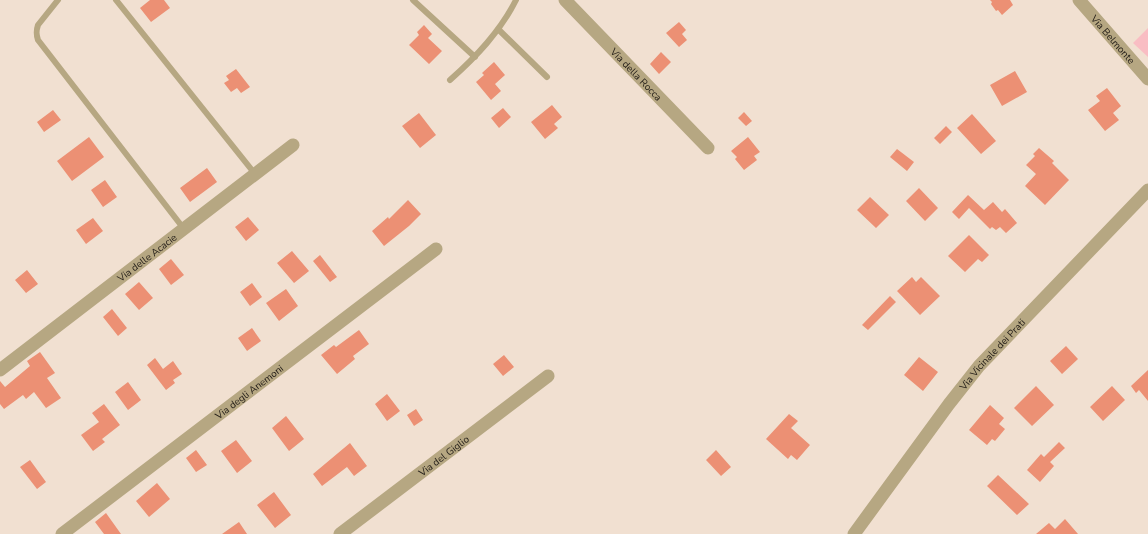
<svg xmlns="http://www.w3.org/2000/svg" width="1148" height="534" font-family="'Nunito Sans',sans-serif">
<style>
.green{fill:#f9bdc3}
.building{fill:#ec9074}
.lines{fill:none;stroke-linecap:round;stroke-linejoin:round}
.service{stroke:#b6a782;stroke-width:6}
.minor{stroke:#b6a782;stroke-width:13}
.labels{text-anchor:middle;stroke-width:3;stroke-linejoin:round;paint-order:stroke}
.street-label{font-size:10px;fill:#26201a;stroke:#f1e0d1}
</style>
<rect width="100%" height="100%" fill="#f1e0d1"/>
<path class="green" d="M1148 28V57L1133 43Z"/>
<path class="building" d="M150 0H164L170 8 151 22 140 8Z
M990 0H1010L1013 5 1002 15 998 10 996 11 991 4 992 2Z
M679 22 686 30 682 34 687 40 679 47 666 33Z
M424 25 432 34 428 38 442 51 429 64 409 45 419 35 417 32Z
M661 52 671 62 659 74 650 64Z
M494 62 505 75 495 84 501 91 491 100 476 82 484 75 482 73Z
M236 69 250 87 241 93 237 88 231 92 224 83 229 80 226 76Z
M1015 71 1027 92 1002 106 990 85Z
M1107 88 1121 106 1113 113 1119 120 1105 131 1088 110 1100 101 1096 96Z
M552 105 562 117 554 124 558 128 545 139 531 122Z
M503 108 511 117 499 128 491 118Z
M53 110 61 120 44 132 37 122Z
M744 112 752 121 746 126 738 118Z
M419 113 436 135 420 148 402 126Z
M972 114 996 141 981 154 957 128Z
M946 126 952 132 940 144 934 138Z
M89 137 104 157 72 181 57 161Z
M748 137 760 152 754 156 757 160 744 170 735 159 737 157 731 151Z
M1039 148 1054 161 1052 163 1069 180 1045 205 1025 186 1036 174 1026 165 1035 156 1033 154Z
M897 149 914 162 907 171 890 157Z
M207 168 217 182 190 202 180 188Z
M105 180 117 197 103 207 91 190Z
M919 188 938 208 925 221 906 201Z
M968 195 984 210 993 202 1002 212 1005 209 1017 223 1006 233 1000 227 996 230 992 227 990 229 969 208 959 219 952 212Z
M870 197 889 215 876 228 857 210Z
M408 200 421 214 409 226 384 246 372 231 388 217 389 219Z
M248 217 259 230 246 241 235 227Z
M93 218 103 231 86 244 76 230Z
M969 235 989 255 982 262 978 259 965 272 948 256Z
M292 251 309 271 294 283 277 263Z
M320 255 337 277 330 282 313 261Z
M171 259 184 275 171 285 159 269Z
M27 270 38 284 26 293 15 280Z
M912 277 916 282 921 277 940 296 920 315 897 291Z
M139 282 153 298 139 310 125 294Z
M252 283 262 297 250 306 240 292Z
M286 289 298 306 279 321 266 303Z
M890 296 896 302 868 330 862 325Z
M112 309 127 328 118 336 103 317Z
M252 328 261 341 247 351 238 338Z
M359 330 369 344 353 356 355 359 337 374 321 355 334 345 336 347Z
M1066 346 1078 359 1062 374 1050 361Z
M40 352 55 373 47 378 61 398 46 408 34 392 26 399 23 395 4 409 0 404V381L5 387 30 366 27 361Z
M504 355 514 367 503 376 493 364Z
M919 357 938 372 923 391 904 375Z
M155 358 163 369 173 361 182 374 173 380 175 383 166 390 147 365Z
M1148 370V401L1139 390 1136 393 1131 386Z
M128 382 141 400 128 410 115 392Z
M1036 386 1054 405 1032 426 1014 408Z
M1112 386 1125 400 1103 421 1090 407Z
M387 394 400 411 387 421 375 404Z
M104 404 120 425 102 439 105 442 93 451 81 435 99 422 92 413Z
M990 405 1004 418 999 424 1005 429 995 441 992 439 987 445 969 430Z
M416 409 423 420 414 426 407 415Z
M789 414 798 421 791 428 810 445 797 460 791 455 788 459 766 439Z
M286 416 304 439 289 451 272 428Z
M236 440 252 461 237 473 221 451Z
M1059 442 1065 448 1050 462 1054 466 1040 482 1027 470 1041 454 1044 457Z
M350 443 367 466 354 476 347 467 322 486 313 474Z
M196 450 207 465 196 472 186 458Z
M716 450 731 467 721 476 706 460Z
M30 460 46 482 37 489 20 467Z
M998 475 1029 504 1017 515 987 486Z
M157 483 170 499 149 517 136 501Z
M274 492 291 515 275 528 257 505Z
M106 513 121 534H104L95 522Z
M1065 519 1078 534H1036L1049 523 1055 529Z
M239 522 247 534H222Z"/>
<g class="lines">
<path class="service" d="M58 0 38 25C36 31 36 34 38 40L184 229
M116 0 255 174
M413 0 475 57
M498 29 547 77
M450 80C476 57 500 32 516 0"/>
<g class="minor">
<path id="s1" d="M565 0 708 148"/>
<path id="s2" d="M1079 0 1148 79"/>
<path id="s3" d="M0 370 293 145"/>
<path id="s4" d="M62 534 436 249"/>
<path id="s5" d="M340 534 548 376"/>
<path id="s6" d="M854 534 949 404 979 366 1148 190"/>
</g>
</g>
<g class="labels">
<g class="street-label">
<text dy="4" stroke="none"><textPath href="#s2" startOffset="52">Via Belmonte</textPath></text>
<text dy="4" stroke="none"><textPath href="#s1" startOffset="103">Via della Rocca</textPath></text>
<text dy="4" stroke="none"><textPath href="#s3" startOffset="185">Via delle Acacie</textPath></text>
<text dy="4" stroke="none"><textPath href="#s6" startOffset="227">Via Vicinale dei Prati</textPath></text>
<text dy="4" stroke="none"><textPath href="#s4" startOffset="235">Via degli Anemoni</textPath></text>
<text dy="4" stroke="none"><textPath href="#s5" startOffset="130">Via del Giglio</textPath></text>
</g>
</g>
</svg>
